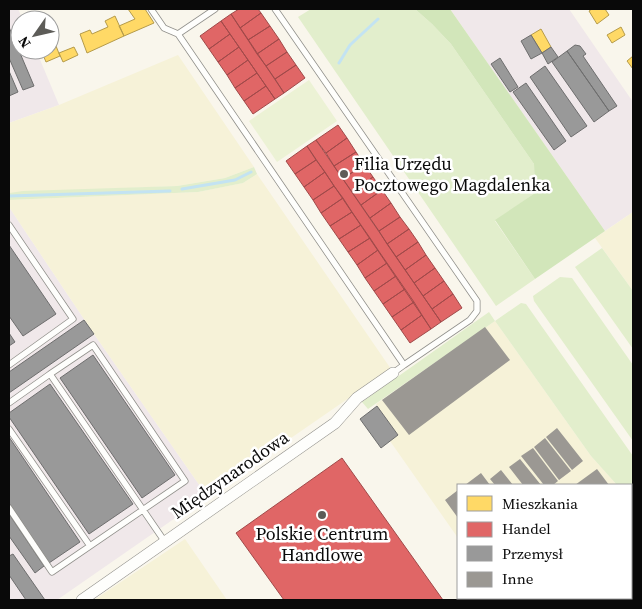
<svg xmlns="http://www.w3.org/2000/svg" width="642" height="609" font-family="'Source Serif 4',serif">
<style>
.industrial{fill:#f0e8ea}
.farmland{fill:#f6f2d8}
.green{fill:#e2eecc}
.forest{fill:#d2e6ba}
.pitch{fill:#ecf2d5}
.homes{fill:#ffd966;stroke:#b59b4a}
.shops{fill:#e06666;stroke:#a04a4a}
.industry{fill:#999;stroke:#6e6e6e}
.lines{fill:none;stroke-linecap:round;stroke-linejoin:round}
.stream{stroke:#c3e3f2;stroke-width:3}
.building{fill:#9b9893}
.service-casing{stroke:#91908b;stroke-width:7}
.minor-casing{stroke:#91908b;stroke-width:12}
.service{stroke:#fefefc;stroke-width:5.5}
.minor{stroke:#fefefc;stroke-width:11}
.poi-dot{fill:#5d5c58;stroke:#fff;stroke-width:2}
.labels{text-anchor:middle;stroke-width:5;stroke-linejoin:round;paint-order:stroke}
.poi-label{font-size:18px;fill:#090909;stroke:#fff;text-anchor:start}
.street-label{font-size:18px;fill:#090909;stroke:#fff}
</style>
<rect width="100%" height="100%" fill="#f9f6ec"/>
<path class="industrial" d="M9 9H18L23 20H20V50H36L59 105 9 123Z
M450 9H569L633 102V212L605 231Z
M9 207 94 334 207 496 57 600H9Z"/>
<path class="farmland" d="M178 55 254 167 225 178 177 186 9 193V123L59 105Z
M257 174 391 369 207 496 94 334 9 207V200L198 192 243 183Z
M633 212V291L595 238Z
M495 321 591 456 617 485H458V538L390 441 398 435 376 404Z
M185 539 227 600H94Z"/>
<path class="green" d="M311 9H415L432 24 451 44 534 164 535 193 495 221 535 279 496 306 298 17Z
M254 167 257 174 243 183 198 192 9 200V193L23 191 177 186 225 178Z
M602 248 633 291V349L575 267Z
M560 277 572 278 633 365V441L534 301 533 296Z
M521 303 526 304 633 456V503L631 501V485H617L591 456 495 321 368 409 362 402 489 312 495 321Z"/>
<path class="forest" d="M415 9H450L605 231 535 279 495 220 535 193 534 164 451 44 432 24Z"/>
<path class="pitch" d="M309 80 337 121 277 162 249 121Z"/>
<path class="homes" d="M128 9H145L154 23 124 36 119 26 135 19Z
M592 9H605L609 15 597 24 589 11Z
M115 16 124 36 87 53 80 34 90 30 92 34 108 27 105 21Z
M621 27 625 35 612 43 607 35Z
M541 29 551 47 542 53 531 35Z
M50 31 60 56 46 62 41 50H50Z
M74 47 78 55 63 62 59 53Z
M633 56V69L627 61Z
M528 598H548L550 600H530Z"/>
<path class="shops" d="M239 9H258L261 13 240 28 231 14Z
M261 13 270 26 248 40 240 28Z
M231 14 284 93 275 99 221 21Z
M221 21 230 34 209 49 200 36Z
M270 26 279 39 257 54 248 40Z
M230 34 239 47 218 62 209 49Z
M279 39 287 52 266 66 257 54Z
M239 47 248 60 227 75 218 62Z
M287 52 296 65 275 79 266 66Z
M248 60 257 73 235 88 227 75Z
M296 65 305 78 284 93 275 79Z
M257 73 266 86 244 101 235 88Z
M266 86 275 99 253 114 244 101Z
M338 125 347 138 326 153 316 140Z
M347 138 356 152 334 166 326 153Z
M316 140 441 322 431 329 307 146Z
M307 146 316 160 295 174 286 161Z
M356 152 364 164 343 179 334 166Z
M316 160 325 172 304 187 295 174Z
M364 164 373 177 352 192 343 179Z
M325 172 334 186 313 200 304 187Z
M373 177 382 190 361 205 352 192Z
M334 186 343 198 321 213 313 200Z
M382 190 391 203 370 218 361 205Z
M343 198 352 212 330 226 321 213Z
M391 203 400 217 379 231 370 218Z
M352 212 361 225 339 239 330 226Z
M400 217 409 229 387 244 379 231Z
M361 225 370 238 348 252 339 239Z
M409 229 418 242 396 257 387 244Z
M370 238 378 250 357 265 348 252Z
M418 242 426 255 405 270 396 257Z
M378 250 387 263 365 278 357 265Z
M426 255 435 268 414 283 405 270Z
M387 263 396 276 374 291 365 278Z
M435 268 444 281 423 296 414 283Z
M396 276 405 289 383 304 374 291Z
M444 281 453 294 432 309 423 296Z
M405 289 414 302 392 317 383 304Z
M453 294 462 308 441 322 432 309Z
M414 302 422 315 401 330 392 317Z
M422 315 431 329 410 343 401 330Z
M342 458 443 600H284L236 533Z"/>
<path class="industry" d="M9 27 34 86 23 90 9 58Z
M531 35 542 53 531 59 521 41Z
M575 45 580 46 586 54 583 56 617 106 609 111 567 51Z
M551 47 558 57 548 64 542 53Z
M567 51 609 111 594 122 552 62Z
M500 58 518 87 510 92 491 64Z
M545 66 587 126 571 137 530 77Z
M9 71 18 92 9 96Z
M526 83 566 141 554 150 513 92Z
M9 245 56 314 23 336 9 316Z
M84 320 94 334 9 393V372Z
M9 333 15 342 9 346Z
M93 355 175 475 142 498 60 378Z
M50 384 133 504 89 534 9 417V413Z
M377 406 398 435 381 448 360 419Z
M9 437 80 542 49 563 9 503Z
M9 514 44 566 35 573 9 536Z
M13 554 45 600H26L9 575V556Z"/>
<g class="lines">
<path class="stream" d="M339 63 350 45 378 19
M182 189 235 180 251 172
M9 196 170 191"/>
</g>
<path class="building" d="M485 327 510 360 409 435 382 400Z
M557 428 583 461 572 470 546 437Z
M545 438 571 471 559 480 534 447Z
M533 448 558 481 553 485H544L521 456Z
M520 459 541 485H523L509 467Z
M597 469 609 485H575Z
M501 470 513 485H495L490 479Z
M481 473 490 485H465Z
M458 490V518L445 500Z
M631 513 633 517V600H567L565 598H631Z"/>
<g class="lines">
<g class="service-casing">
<path id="service" d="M151 9 164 28 178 34 404 365 393 373
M275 9 477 301V311L470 320 404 365
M178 34 215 9
M9 225 73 319 9 365
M9 403 50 374
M9 429 90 546
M9 508 52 572 185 481 93 345 50 374 165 542"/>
</g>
<g class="minor-casing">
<path id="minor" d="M82 600 335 423 357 398 393 373"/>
</g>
<use href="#service" class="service"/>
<use href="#minor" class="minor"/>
</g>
<g class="poi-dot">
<circle cx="344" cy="174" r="5"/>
<circle cx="322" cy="515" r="5"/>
</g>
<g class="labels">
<g class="poi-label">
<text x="354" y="170">Filia Urzędu<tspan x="354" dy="21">Pocztowego Magdalenka</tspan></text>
<text x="322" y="540" text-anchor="middle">Polskie Centrum<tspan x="322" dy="21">Handlowe</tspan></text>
</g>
<g class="street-label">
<text transform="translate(230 475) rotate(-35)" y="6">Międzynarodowa</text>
</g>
</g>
<rect width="642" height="609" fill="none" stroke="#090909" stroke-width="20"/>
<rect x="457" y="484" width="175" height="115" fill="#ffffff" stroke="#9d9d9d"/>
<rect x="467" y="496" width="25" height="15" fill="#ffd966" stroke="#9d9d9d"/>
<text x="502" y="509" font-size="15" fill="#090909">Mieszkania</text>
<rect x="467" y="522" width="25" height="15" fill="#e06666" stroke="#9d9d9d"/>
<text x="502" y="534" font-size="15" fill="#090909">Handel</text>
<rect x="467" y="546" width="25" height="15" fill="#999999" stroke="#9d9d9d"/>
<text x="502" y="559" font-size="15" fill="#090909">Przemysł</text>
<rect x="467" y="572" width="25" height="15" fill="#9b9893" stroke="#9d9d9d"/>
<text x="502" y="584" font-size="15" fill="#090909">Inne</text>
<g transform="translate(35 35) rotate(236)"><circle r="24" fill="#ffffff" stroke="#9d9d9d"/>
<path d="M0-4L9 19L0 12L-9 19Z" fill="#5d5c58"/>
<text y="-8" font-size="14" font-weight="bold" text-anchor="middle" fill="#090909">N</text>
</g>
</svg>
